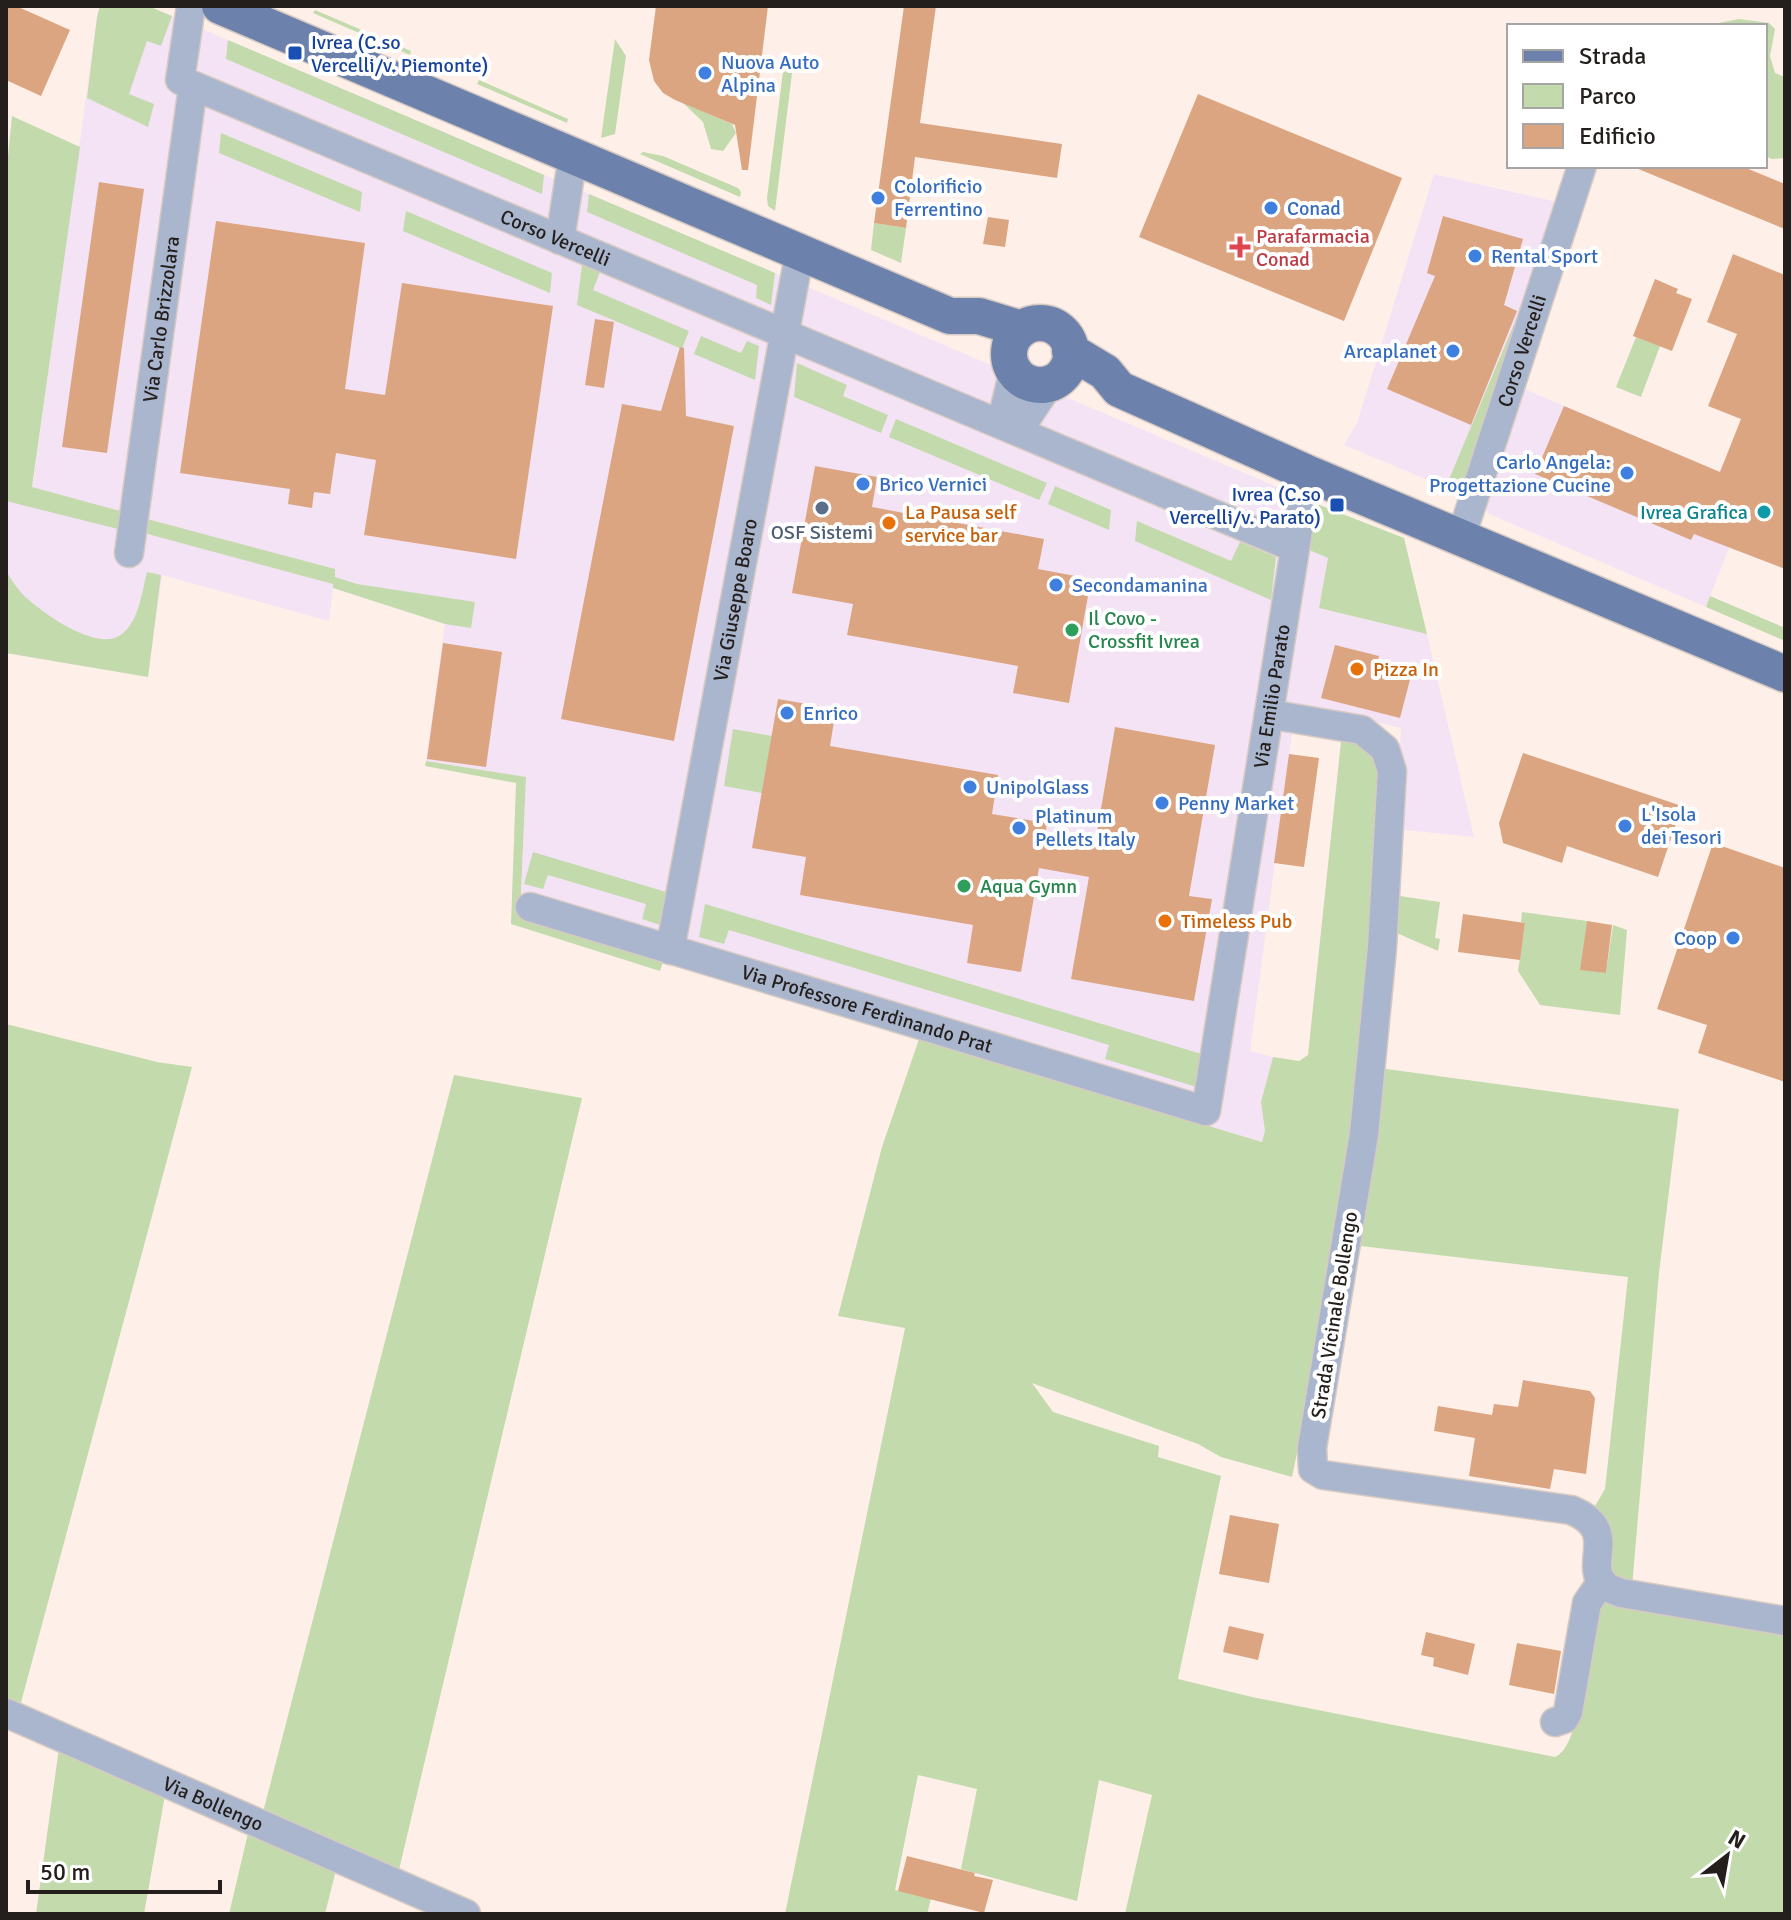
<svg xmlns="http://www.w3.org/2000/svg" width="1791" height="1920" font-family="Signika,sans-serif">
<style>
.commercial{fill:#f4e3f5}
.green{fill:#c3daad}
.building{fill:#dca582}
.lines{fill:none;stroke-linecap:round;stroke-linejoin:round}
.minor-casing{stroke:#d7cac3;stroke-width:31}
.major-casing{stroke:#d7cac3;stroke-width:39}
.minor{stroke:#a9b6ce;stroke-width:28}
.major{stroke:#6c82ac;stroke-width:36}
.transit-dot{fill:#1a4fb4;stroke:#fff;stroke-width:3}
.shop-dot{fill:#3f7fe0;stroke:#fff;stroke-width:3}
.health-dot{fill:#e0444e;stroke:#fff;stroke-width:3}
.service-dot{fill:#5c6f8a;stroke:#fff;stroke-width:3}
.culture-dot{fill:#0f9aa8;stroke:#fff;stroke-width:3}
.food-dot{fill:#e8710a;stroke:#fff;stroke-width:3}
.leisure-dot{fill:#2e9e5b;stroke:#fff;stroke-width:3}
.labels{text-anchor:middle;stroke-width:8;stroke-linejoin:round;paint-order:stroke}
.transit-label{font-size:20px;fill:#164399;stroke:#fff;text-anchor:start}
.shop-label{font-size:20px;fill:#366cbe;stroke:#fff;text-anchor:start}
.health-label{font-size:20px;fill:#be3a42;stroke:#fff;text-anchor:start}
.street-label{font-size:20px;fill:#241f1c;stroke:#fff}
.food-label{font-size:20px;fill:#c56008;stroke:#fff;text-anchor:start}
.culture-label{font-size:20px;fill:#0d838f;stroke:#fff;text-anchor:end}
.service-label{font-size:20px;fill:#4e5e75;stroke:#fff}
.leisure-label{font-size:20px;fill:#27864d;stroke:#fff;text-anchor:start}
</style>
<rect width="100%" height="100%" fill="#fef0e8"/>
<path class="commercial" d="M100 6H148L1317 504 1309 550 1328 558 1319 608 1427 634 1474 837 1395 829 1401 728 1296 703 1250 1051 1273 1057 1261 1101 1265 1131 1262 1142 919 1039 520 914 526 777 426 761 445 624 333 588 329 621 162 575 148 677 6 653V501L30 506 97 17Z
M1434 174 1557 202 1499 378 1719 472 1723 463 1757 476 1706 607 1489 514 1483 503 1344 445 1357 423Z"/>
<path class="green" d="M100 6H148L172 16 161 46 147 41 129 94 154 104 148 127 87 98 97 17Z
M315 10 411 51 410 55 313 13Z
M1739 19 1769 23 1775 29 1770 56 1775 73 1785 77V158L1772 159 1765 156V26H1703Z
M615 39 626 56 615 134 601 138Z
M228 40 544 175 542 194 226 59Z
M784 64 793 65 775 211 768 206 767 198Z
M479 80 568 119 567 123 477 84Z
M683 103 732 124 736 133 723 151 711 149 703 122Z
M12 116 80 147 32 487 120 511 118 529 6 501V176Z
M221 133 362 192 360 212 219 153Z
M643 152 663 156 738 188 741 192 740 197 640 154Z
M589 194 775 273 771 305 756 298 757 285 587 212Z
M406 211 552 273 550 293 403 231Z
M874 223 906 228 901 263 871 250Z
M582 265 600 272 593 290 689 331 682 349 577 305Z
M1519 312 1466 480 1459 496 1445 489Z
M701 336 741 353 747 341 759 346 755 380 694 354Z
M1636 337 1660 346 1641 397 1616 387Z
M797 363 847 385 843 396 888 415 881 433 794 397Z
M896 419 1047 483 1039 500 889 437Z
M1055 486 1111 510 1109 530 1048 504Z
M1317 504 1404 538 1427 634 1319 608 1328 558 1309 550Z
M147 519 335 569V577L357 584 475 602 471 628 445 624 333 588V584L144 533Z
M1137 521 1231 561 1240 542 1276 557 1271 600 1135 541Z
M6 571C12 581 20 593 29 600 46 615 99 653 122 634 139 621 142 591 147 572L161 575 148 677 6 653Z
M1710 596 1785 628V641L1706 607Z
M733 729 772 736 762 793 724 786Z
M1342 732 1379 759 1373 920 1336 1264 1292 1477 1221 1457 1198 1444 1032 1383 1053 1412 1159 1446 1158 1457 1221 1476 1178 1679 1252 1697 1555 1757C1566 1752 1570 1738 1574 1727L1599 1597 1785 1628V1914H1125L1152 1795 1099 1780 1077 1901 961 1869 977 1789 918 1775 895 1890 931 1899 927 1914H785L905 1328 838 1316 882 1147 919 1039 1262 1142 1265 1131 1261 1102 1273 1057 1299 1061 1308 1055Z
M426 761 526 777 520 914 664 959 660 971 511 924 516 783 425 766Z
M533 852 666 892 660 925 642 919 646 904 548 875 543 889 524 884Z
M1393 895 1440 902 1435 938 1440 939 1438 951 1392 931Z
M705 904 1208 1056 1203 1089 1105 1059 1109 1045 729 930 724 944 699 937Z
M1522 912 1587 921 1581 969 1606 973 1613 925 1627 930 1620 1015 1540 1005 1518 971 1525 923 1521 922Z
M6 1024 157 1062 192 1067 19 1710 6 1705Z
M1379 1068 1679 1109 1659 1273 1632 1587 1611 1575 1606 1527 1595 1506 1605 1489 1628 1277 1352 1245Z
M454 1075 582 1098 398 1874 262 1816Z
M59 1748 165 1795 144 1914H36Z
M249 1829 337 1866 325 1914H229Z"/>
<path class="building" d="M6 6H16L70 30 41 96 6 80Z
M656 6H768L748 170H742L735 125 675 100 663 93 654 81 649 60Z
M904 6H936L920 123 1062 144 1057 178 915 157 906 228 874 223Z
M1198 94 1402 178 1344 321 1139 237Z
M1631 166H1741L1785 184V229Z
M99 182 144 189 107 453 62 447Z
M1443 216 1523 239 1504 305 1517 311 1471 425 1387 389 1435 276 1427 273Z
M988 217 1009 220 1005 247 983 244Z
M216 221 365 243 345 389 385 395 402 283 553 306 516 559 364 535 376 460 336 453 330 494 314 492 312 508 288 504 290 489 180 473Z
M1733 254 1785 275V569L1694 534 1691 540 1535 474 1564 406 1720 472 1741 419 1708 406 1737 334 1707 322Z
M1655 279 1678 289 1676 293 1692 299 1672 351 1633 336Z
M595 319 614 322 604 388 585 385Z
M680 347 684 348 686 416 734 426 674 741 561 719 622 404 661 411Z
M815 466 877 477 872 507 1044 539 1038 569 1091 579 1069 703 1013 693 1018 666 847 635 853 604 792 593Z
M443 643 502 652 486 767 427 759Z
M1335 645 1379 656 1377 663 1412 672 1400 718 1321 698Z
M778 699 836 709 830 746 998 775 992 814 1047 823 1045 836 1095 844 1115 727 1215 745 1189 896 1212 899 1194 1001 1071 979 1089 877 1039 868 1021 972 967 963 973 925 800 895 806 857 752 848Z
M1523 753 1682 806 1658 877 1567 846 1562 863 1503 843 1499 823Z
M1289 754 1319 758 1304 867 1274 863Z
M1713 843 1785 868V1082L1698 1053 1707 1025 1657 1009Z
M1463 914 1525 923 1520 960 1458 952Z
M1587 921 1612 925 1606 973 1580 970Z
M1523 1380 1590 1391 1595 1398 1586 1474 1554 1469 1550 1489 1469 1476 1475 1438 1434 1431 1438 1406 1492 1415 1494 1404 1518 1407Z
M1230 1515 1279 1524 1269 1583 1219 1574Z
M1229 1626 1264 1634 1258 1660 1223 1652Z
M1426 1632 1475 1644 1468 1675 1433 1666 1434 1658 1421 1655Z
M1517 1643 1561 1651 1554 1694 1509 1685Z
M907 1856 975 1873 974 1876 993 1880 984 1913 898 1891Z"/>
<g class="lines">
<g class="minor-casing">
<g id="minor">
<path id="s1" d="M191 6 180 80 1295 548"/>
<path d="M560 240 573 155"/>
<path d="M1001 424 1014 370"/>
<path d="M1018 431 1050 383"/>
<path id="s2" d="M1461 537 1582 166"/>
<path id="s3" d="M129 553 193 86"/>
<path d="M1269 714 1362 730 1385 749 1392 771 1382 948 1364 1134 1312 1448 1313 1469 1323 1475 1571 1510C1621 1530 1583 1563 1604 1585 1607 1588 1616 1591 1621 1593L1785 1621"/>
<path id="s4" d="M530 907 1206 1111 1307 473"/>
<path id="s5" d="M670 950 800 251"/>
<path id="s6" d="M6 1713 466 1914"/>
<path d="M1555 1722 1564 1719 1568 1712 1587 1603 1602 1581"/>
</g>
</g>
<g class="major-casing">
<path id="major" d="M220 6 950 316H979L1022 329
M1009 354a31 31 0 1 1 62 0a31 31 0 1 1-62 0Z
M1070 351 1105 372 1119 389 1307 473 1785 674"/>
</g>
<use href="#minor" class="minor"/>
<use href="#major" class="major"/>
</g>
<g class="transit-dot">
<rect x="287" y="45" width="16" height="16" rx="4"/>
<rect x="1329" y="497" width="16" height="16" rx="4"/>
</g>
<g class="shop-dot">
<circle cx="705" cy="73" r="8"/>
<circle cx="878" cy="198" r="8"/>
<circle cx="1271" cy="208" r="8"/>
<circle cx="1475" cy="256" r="8"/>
<circle cx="1453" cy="351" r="8"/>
<circle cx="1627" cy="473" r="8"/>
<circle cx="863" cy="484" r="8"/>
<circle cx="1056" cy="585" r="8"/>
<circle cx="787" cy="713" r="8"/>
<circle cx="970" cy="787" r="8"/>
<circle cx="1162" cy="803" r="8"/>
<circle cx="1625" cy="826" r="8"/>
<circle cx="1019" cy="828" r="8"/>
<circle cx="1733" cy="938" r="8"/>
</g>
<path class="health-dot" d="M1236 235h8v8h8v8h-8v8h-8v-8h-8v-8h8z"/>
<circle class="service-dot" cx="822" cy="508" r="8"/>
<circle class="culture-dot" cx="1764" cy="512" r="8"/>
<g class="food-dot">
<circle cx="889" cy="523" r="8"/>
<circle cx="1357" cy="669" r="8"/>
<circle cx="1165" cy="921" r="8"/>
</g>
<g class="leisure-dot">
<circle cx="1072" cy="630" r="8"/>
<circle cx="964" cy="886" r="8"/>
</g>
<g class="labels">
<g class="transit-label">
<text x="311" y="49">Ivrea (C.so<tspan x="311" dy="23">Vercelli/v. Piemonte)</tspan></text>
<text x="1321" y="501" text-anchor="end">Ivrea (C.so<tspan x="1321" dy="23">Vercelli/v. Parato)</tspan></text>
</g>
<g class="shop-label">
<text x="721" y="69">Nuova Auto<tspan x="721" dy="23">Alpina</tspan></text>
<text x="894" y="193">Colorificio<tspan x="894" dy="23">Ferrentino</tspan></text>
<text x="1287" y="215">Conad</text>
<text x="1491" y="263">Rental Sport</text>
<text x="1437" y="358" text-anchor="end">Arcaplanet</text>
<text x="1611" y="469" text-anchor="end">Carlo Angela:<tspan x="1611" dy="23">Progettazione Cucine</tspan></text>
<text x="879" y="491">Brico Vernici</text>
<text x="1072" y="592">Secondamanina</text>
<text x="803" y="720">Enrico</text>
<text x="986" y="794">UnipolGlass</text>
<text x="1178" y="810">Penny Market</text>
<text x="1641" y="821">L'Isola<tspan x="1641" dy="23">dei Tesori</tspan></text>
<text x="1035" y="823">Platinum<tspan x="1035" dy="23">Pellets Italy</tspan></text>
<text x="1717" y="945" text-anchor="end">Coop</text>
</g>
<g class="health-label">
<text x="1256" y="243">Parafarmacia<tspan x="1256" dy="23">Conad</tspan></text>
</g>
<g class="street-label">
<text dy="7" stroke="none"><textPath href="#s1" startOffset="482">Corso Vercelli</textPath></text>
<text dy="7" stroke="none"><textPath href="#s3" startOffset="236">Via Carlo Brizzolara</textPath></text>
<text dy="7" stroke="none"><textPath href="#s2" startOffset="196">Corso Vercelli</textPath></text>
<text dy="7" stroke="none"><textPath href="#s5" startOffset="356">Via Giuseppe Boaro</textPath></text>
<text dy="7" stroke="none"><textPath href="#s4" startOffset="1126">Via Emilio Parato</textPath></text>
<text dy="7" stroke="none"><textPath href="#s4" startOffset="352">Via Professore Ferdinando Prat</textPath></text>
<text transform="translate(1334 1315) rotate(-81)" y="7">Strada Vicinale Bollengo</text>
<text dy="7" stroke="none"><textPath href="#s6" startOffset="226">Via Bollengo</textPath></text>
</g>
<g class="food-label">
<text x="905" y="519">La Pausa self<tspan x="905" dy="23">service bar</tspan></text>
<text x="1373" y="676">Pizza In</text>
<text x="1181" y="928">Timeless Pub</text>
</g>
<g class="culture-label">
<text x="1748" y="519">Ivrea Grafica</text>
</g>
<g class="service-label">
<text x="822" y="539">OSF Sistemi</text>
</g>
<g class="leisure-label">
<text x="1088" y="625">Il Covo -<tspan x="1088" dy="23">Crossfit Ivrea</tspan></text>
<text x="980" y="893">Aqua Gymn</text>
</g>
</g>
<rect width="1791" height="1920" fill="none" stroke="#241f1c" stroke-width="16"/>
<rect x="1507" y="24" width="260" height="144" fill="#ffffff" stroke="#a7a5a4" stroke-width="2"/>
<rect x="1523" y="50" width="40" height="12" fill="#6c82ac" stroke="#a7a5a4" stroke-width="2"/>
<text x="1579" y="64" font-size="24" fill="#241f1c">Strada</text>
<rect x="1523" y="84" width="40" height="24" fill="#c3daad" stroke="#a7a5a4" stroke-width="2"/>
<text x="1579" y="104" font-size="24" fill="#241f1c">Parco</text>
<rect x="1523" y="124" width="40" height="24" fill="#dca582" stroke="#a7a5a4" stroke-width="2"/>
<text x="1579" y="144" font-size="24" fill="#241f1c">Edificio</text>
<g transform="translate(1727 1856) rotate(31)" stroke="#ffffff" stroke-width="6" paint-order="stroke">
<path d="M0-6L14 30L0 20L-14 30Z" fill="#241f1c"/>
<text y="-12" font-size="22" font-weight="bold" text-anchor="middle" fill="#241f1c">N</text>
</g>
<path d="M28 1880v12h192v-12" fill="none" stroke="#241f1c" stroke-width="4"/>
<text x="40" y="1880" font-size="24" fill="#241f1c" stroke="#ffffff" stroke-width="6" paint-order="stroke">50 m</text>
</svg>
